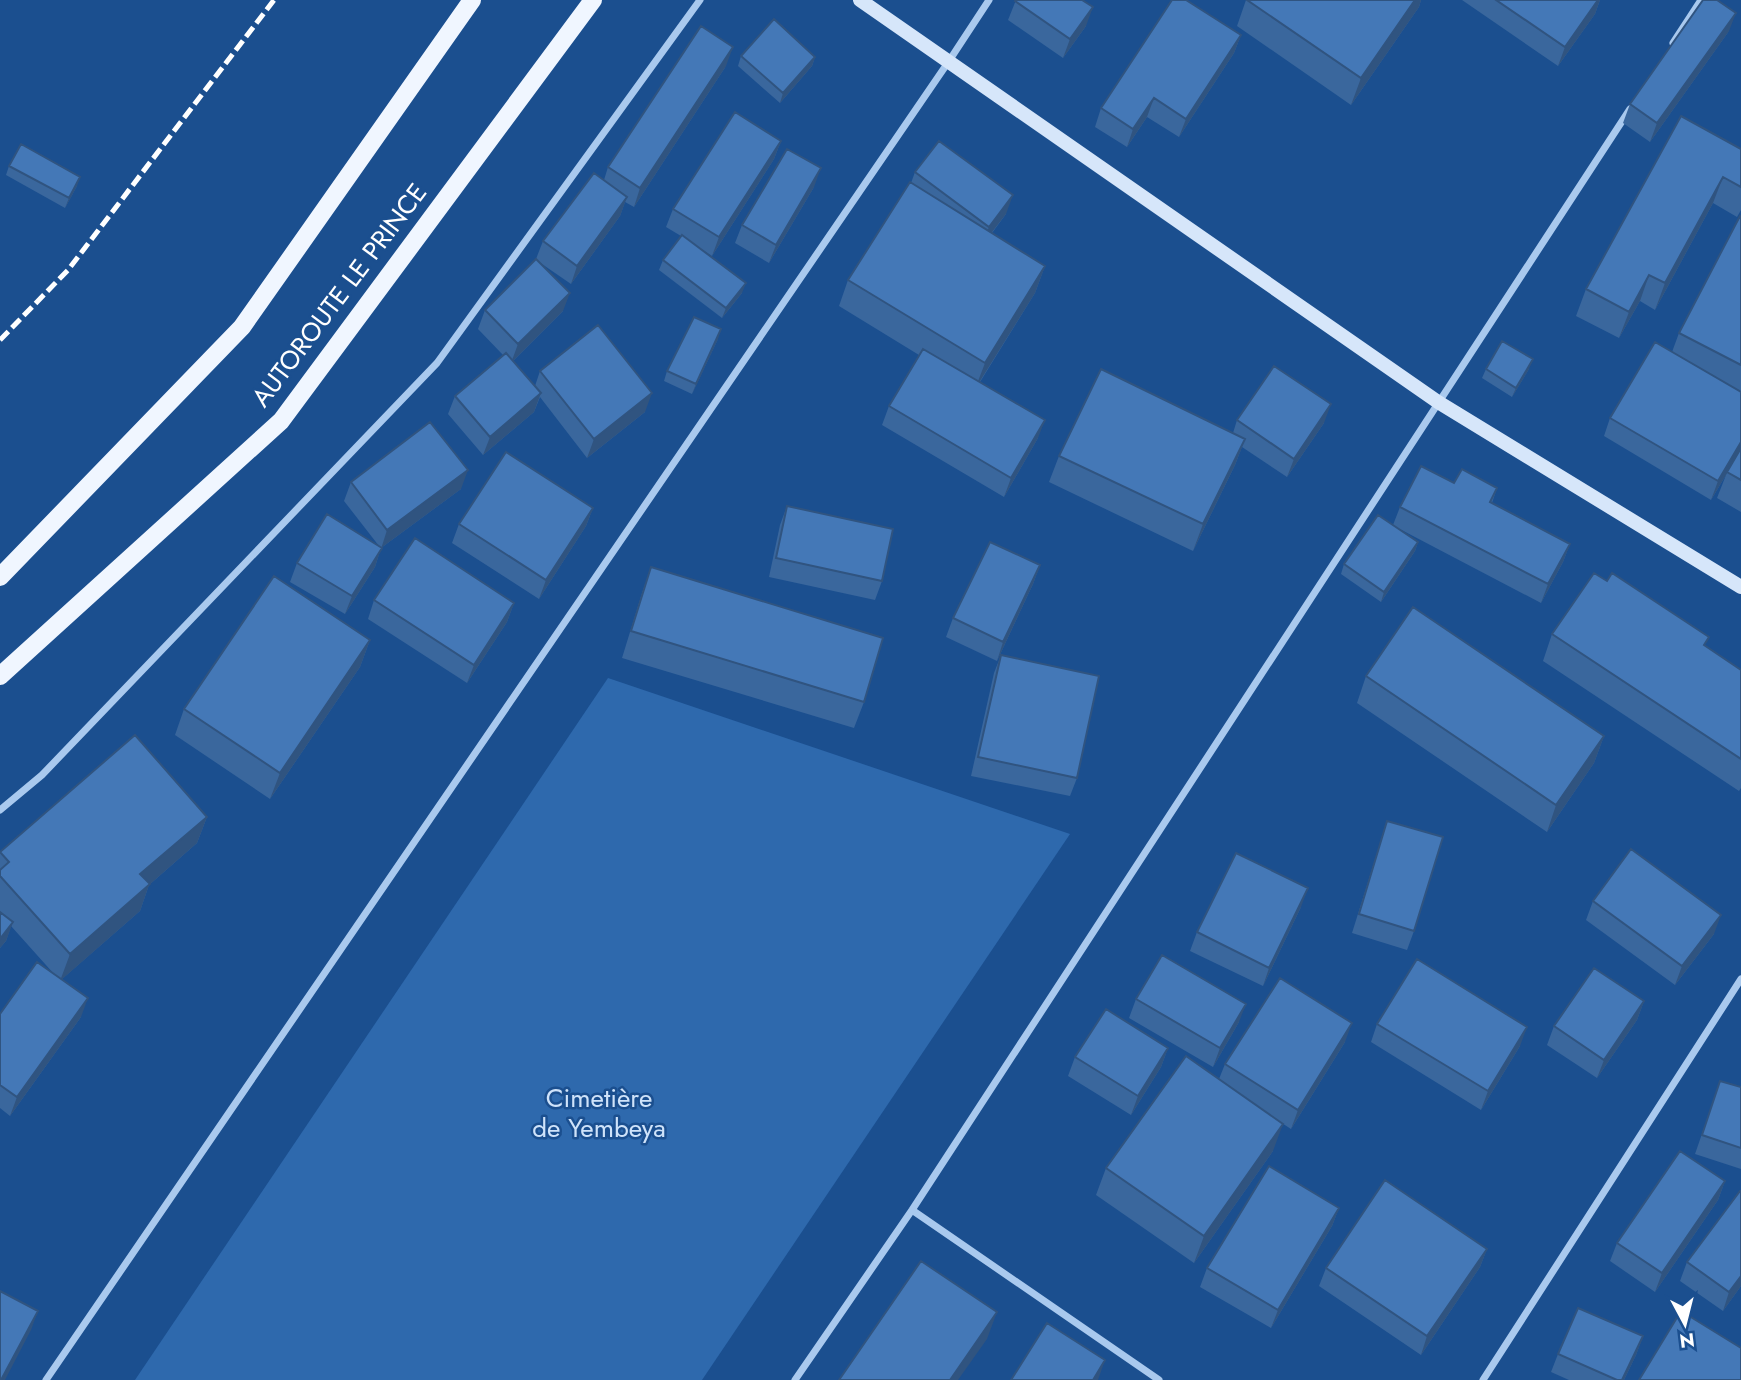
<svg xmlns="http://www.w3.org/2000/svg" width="1741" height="1380" font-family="Jost,sans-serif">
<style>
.green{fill:#2e69ad}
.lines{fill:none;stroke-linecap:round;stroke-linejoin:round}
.street{stroke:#a9c9ee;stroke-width:7}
.secondary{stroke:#d6e6fa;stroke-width:14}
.primary{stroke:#f0f6ff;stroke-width:18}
.rail{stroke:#fff;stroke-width:5;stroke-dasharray:12 5;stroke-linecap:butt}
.wall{fill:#3a679d}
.shaded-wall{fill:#305480}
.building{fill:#4478b7;stroke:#305480;stroke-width:2}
.labels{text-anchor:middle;stroke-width:5;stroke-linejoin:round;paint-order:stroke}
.street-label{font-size:26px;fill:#fff;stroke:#1b4f8f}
.park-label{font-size:26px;fill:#cfe3fa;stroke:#1b4f8f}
</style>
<rect width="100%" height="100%" fill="#1b4f8f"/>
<path class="green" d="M608 678 1070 834 702 1380H135Z"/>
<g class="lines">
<path class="street" d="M1673 43 1701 0
M0 810 42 775 437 363 700 0
M912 1210 1159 1380
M46 1380 949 61 989 0
M795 1380 912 1210 1630 109
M1483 1380 1741 979"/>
<path class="secondary" d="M860 0 1438 402 1741 587"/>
<path class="primary" d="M0 577 242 327 472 0
M0 676 281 421 593 0"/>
<path class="rail" d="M0 340 68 270 274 0"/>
</g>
<path class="wall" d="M1016 0 1086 26 1063 58 1008 20Z
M1246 0H1421L1419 7 1351 105 1237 26Z
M1462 0H1600L1595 14 1558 66Z
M1729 31 1650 142 1623 123 1630 104Z
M1241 35 1234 53 1179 137 1147 117 1127 147 1095 127 1101 108Z
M741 56 815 57 812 66 780 103 738 66Z
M726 66 634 207 625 202 620 216 571 284 539 262 563 311 513 361 535 386 540 371 645 412 587 458 540 397 534 412 483 455 448 414 455 396 503 355 478 329 485 310 536 259 543 241 604 180 608 167Z
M781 141 774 159 712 256 698 247 742 293 722 318 659 270 663 260 681 236 666 227 673 209Z
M1741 149V210L1737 217 1713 203 1655 310 1640 301 1619 338 1576 316 1586 289Z
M9 166 77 186 65 208 6 175Z
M915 172 1006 214 992 233 1045 266 1035 293 980 382 1038 438 1004 497 882 425 889 406 919 355 839 306 848 280 911 183Z
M814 187 769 263 735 243 742 225Z
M1741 217V512L1717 498 1726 475 1711 500 1604 436 1610 418 1672 352 1679 333Z
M718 339 692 394 664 381 667 371Z
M1486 369H1529L1512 397 1482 378Z
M1237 420 1324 423 1287 477 1242 447 1235 465 1193 551 1049 482 1059 456 1233 433Z
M351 482 461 489 381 548 375 567 345 614 290 582 297 563 379 546 344 501Z
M1454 483 1497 488 1492 503 1570 544 1563 562 1541 603 1394 526 1418 542 1415 551 1381 602 1341 574 1344 564 1393 525 1400 507Z
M787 506 882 581 875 600 769 577 780 525Z
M593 508 586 526 539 599 452 543 459 524Z
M1040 565 1033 584 997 661 946 637 953 618Z
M651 567 864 702 854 728 622 658 642 593Z
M374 600 514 603 507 622 467 683 368 619Z
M1552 634 1706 646 1741 670V788L1739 791 1543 661Z
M370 640 360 667 270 799 175 735 184 709Z
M1001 655 1077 778 1070 796 971 776 994 673Z
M1366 676 1604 736 1594 763 1547 832 1357 703Z
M207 817 197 843 149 885 140 911 62 979 81 1017 10 1116 0 1108V1014L54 974 11 926 6 941 0 948V852Z
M1387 821 1414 931 1407 950 1352 933Z
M1593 901 1714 934 1675 985 1586 920Z
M1301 907 1263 986 1190 951 1197 932Z
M1136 999 1239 1022 1213 1067 1129 1018Z
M1644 1001 1637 1020 1597 1078 1547 1045 1554 1026Z
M1377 1024 1520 1046 1481 1110 1371 1042Z
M1345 1042 1291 1129 1274 1118 1273 1151 1194 1263 1096 1195 1106 1168 1219 1079 1225 1064Z
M1168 1048 1161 1067 1131 1115 1068 1076 1075 1057Z
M1741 1087V1169L1695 1154 1714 1099Z
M1725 1181 1718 1200 1655 1292 1610 1261 1617 1243Z
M1741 1191V1286L1723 1311 1680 1281 1687 1262Z
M1339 1208 1332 1226 1271 1328 1200 1287 1207 1268Z
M1487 1249 1480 1267 1421 1355 1319 1286 1326 1268Z
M1643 1336 1636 1355 1624 1380H1569L1551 1372 1558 1354Z"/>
<path class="shaded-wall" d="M1415 0H1421L1419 7 1351 105 1361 78Z
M1598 0H1600L1595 14 1558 66 1565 47Z
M1093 7 1086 26 1063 58 1070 39Z
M1736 13 1729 31 1650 142 1657 123Z
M1241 35 1234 53 1179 137 1186 119Z
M733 47 726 66 634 207 640 188Z
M815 57 812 66 780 103 783 93Z
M1154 98 1147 117 1127 147 1133 129Z
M781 141 774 159 712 256 719 237Z
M821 168 814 187 769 263 776 245Z
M80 177 77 186 65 208 69 198Z
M1723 177 1713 203 1655 310 1665 283Z
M1013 195 1006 214 982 245 989 227Z
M627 197 620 216 571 284 577 266Z
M1045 266 1035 293 975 389 985 363Z
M1649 275 1640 301 1619 338 1629 312Z
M746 283 742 293 722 318 726 308Z
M570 293 563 311 511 363 518 344Z
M721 329 718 339 692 394 696 384Z
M1533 359 1529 369 1512 397 1516 388Z
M541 393 534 412 483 455 490 437Z
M652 393 645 412 587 458 594 439Z
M1331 404 1324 423 1287 477 1294 459Z
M1045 420 1038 438 1004 497 1011 478Z
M1245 439 1235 465 1193 551 1203 524Z
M1741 442V450L1711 500 1718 481Z
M468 470 461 489 381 548 375 567 345 614 352 596 381 549 387 530Z
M593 508 586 526 539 599 546 580Z
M1418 542 1415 551 1381 602 1384 592Z
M1570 544 1563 562 1541 603 1548 584Z
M1040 565 1033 584 997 661 1003 642Z
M514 603 507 622 467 683 474 665Z
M370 640 360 667 270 799 280 773Z
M1604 736 1594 763 1547 832 1556 805Z
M207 817 197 843 149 885 140 911 60 981 70 954 140 874Z
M1308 888 1301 907 1263 986 1269 968Z
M1721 915 1714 934 1675 985 1682 966Z
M13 922 6 941 0 948V939Z
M88 998 81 1017 10 1116 17 1097Z
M1644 1001 1637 1020 1597 1078 1604 1060Z
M1246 1004 1239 1022 1213 1067 1220 1048Z
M1352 1023 1345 1042 1291 1129 1298 1110Z
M1527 1027 1520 1046 1481 1110 1488 1091Z
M1168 1048 1161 1067 1131 1115 1138 1096Z
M1283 1124 1273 1151 1194 1263 1204 1236Z
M1725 1181 1718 1200 1655 1292 1662 1273Z
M1339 1208 1332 1226 1271 1328 1278 1310Z
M1487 1249 1480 1267 1421 1355 1427 1336Z
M1741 1276V1286L1723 1311 1729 1292Z
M38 1311 31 1330 5 1380H1Z
M997 1312 987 1339 958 1380H950Z
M1643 1336 1636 1355 1624 1380H1622Z
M1105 1360 1098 1380H1093Z"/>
<path class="building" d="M1016 0H1082L1093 7 1070 39 1015 1Z
M1172 0H1186L1241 35 1186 119 1154 98 1133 129 1101 108Z
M1247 0H1415L1361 78Z
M1496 0H1598L1565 47Z
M1703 0H1717L1736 13 1657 123 1630 104Z
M774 19 815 57 783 93 741 56Z
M701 26 733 47 640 188 608 167Z
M735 112 781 141 719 237 673 209Z
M1681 116 1741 149V187L1723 177 1665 283 1649 275 1629 312 1586 289Z
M939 141 1013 195 989 227 915 172Z
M21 144 80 177 69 198 9 166Z
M787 149 821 168 776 245 742 225Z
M594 173 627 197 577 266 543 241Z
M910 182 1045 266 985 363 848 280Z
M1740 216 1741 217V365L1679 333Z
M682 235 746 283 726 308 663 260Z
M536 259 570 293 518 344 485 310Z
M694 317 721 329 696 384 667 371Z
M598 325 652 393 594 439 540 371Z
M1502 341 1533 359 1516 388 1486 369Z
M1655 342 1741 392V442L1718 481 1610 418Z
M923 349 1045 420 1011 478 889 406Z
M506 353 541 393 490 437 455 396Z
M1274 366 1331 404 1294 459 1237 420Z
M1101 369 1245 439 1203 524 1059 456Z
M430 422 468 470 387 530 351 482Z
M1741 448V480L1727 472Z
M506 452 593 508 546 580 459 524Z
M1421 466 1454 483 1462 469 1497 488 1490 502 1570 544 1548 584 1400 507Z
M787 506 893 529 882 581 776 558Z
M327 514 382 548 352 596 297 563Z
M1378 515 1418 542 1384 592 1344 564Z
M415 538 514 603 474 665 374 600Z
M990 542 1040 565 1003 642 953 618Z
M651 567 883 638 864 702 631 631Z
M1594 573 1607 581 1612 573 1709 637 1704 645 1741 670V759L1552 634Z
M274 576 370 640 280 773 184 709Z
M1413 607 1604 736 1556 805 1366 676Z
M1001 655 1099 676 1077 778 978 757Z
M135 735 207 817 140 874 150 884 70 954 0 876V870L9 862 0 852Z
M1387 821 1443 837 1414 931 1359 914Z
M1631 849 1721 915 1682 966 1593 901Z
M1236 853 1308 888 1269 968 1197 932Z
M0 912 13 922 0 939Z
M1162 955 1246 1004 1220 1048 1136 999Z
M1417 959 1527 1027 1488 1091 1377 1024Z
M37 962 88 998 17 1097 0 1085V1014Z
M1594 968 1644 1001 1604 1060 1554 1026Z
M1280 978 1352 1023 1298 1110 1225 1064Z
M1106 1009 1168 1048 1138 1096 1075 1057Z
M1186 1056 1283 1124 1204 1236 1106 1168Z
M1720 1081 1741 1087V1148L1702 1135Z
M1680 1151 1725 1181 1662 1273 1617 1243Z
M1269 1166 1339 1208 1278 1310 1207 1268Z
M1385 1180 1487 1249 1427 1336 1326 1268Z
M1740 1191H1741V1276L1729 1292 1687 1262Z
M921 1261 997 1312 950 1380H839Z
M0 1291 38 1311 1 1380H0Z
M1578 1308 1643 1336 1622 1380H1617L1558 1354Z
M1681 1311 1741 1348V1380H1639Z
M1047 1323 1105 1360 1093 1380H1011Z"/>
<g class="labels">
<g class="street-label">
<text transform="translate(339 295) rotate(-53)" y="9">AUTOROUTE LE PRINCE</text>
</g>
<g class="park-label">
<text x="599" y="1107">Cimetière<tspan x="599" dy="30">de Yembeya</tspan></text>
</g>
</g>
<g transform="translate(1685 1324) rotate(173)" stroke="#1b4f8f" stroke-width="5" paint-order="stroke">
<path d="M0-5L12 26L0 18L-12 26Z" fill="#ffffff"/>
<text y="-10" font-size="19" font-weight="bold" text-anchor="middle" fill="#ffffff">N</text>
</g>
</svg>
